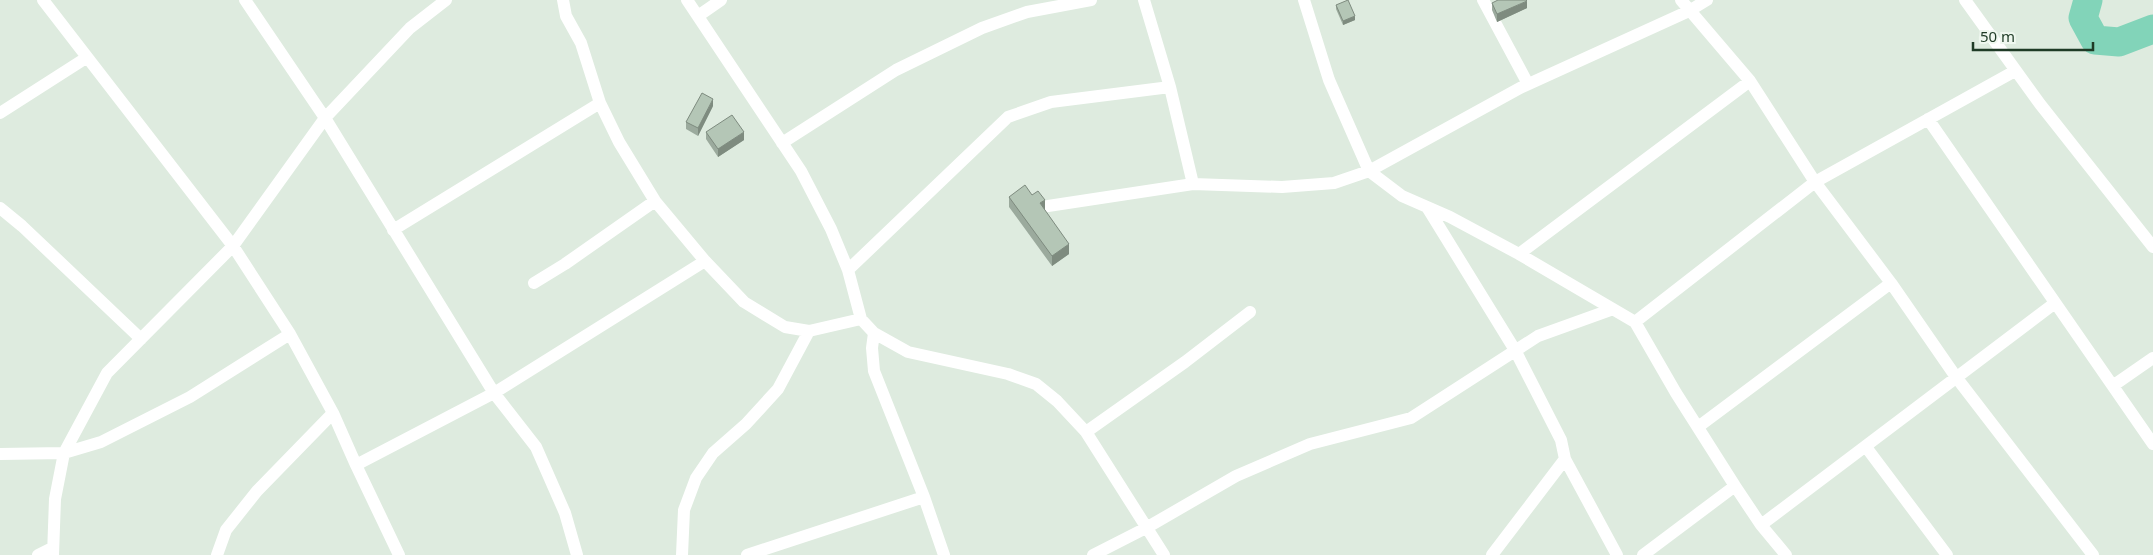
<svg xmlns="http://www.w3.org/2000/svg" width="2153" height="555" font-family="'Noto Sans',sans-serif">
<style>
.lines{fill:none;stroke-linecap:round;stroke-linejoin:round}
.river{stroke:#82d4b9;stroke-width:29}
.minor{stroke:#fff;stroke-width:12}
.wall{fill:#9baa9d}
.shaded-wall{fill:#7e8b7f}
.building{fill:#b4c6b6;stroke:#7e8b7f}
</style>
<rect width="100%" height="100%" fill="#deebdf"/>
<g class="lines">
<path class="river" d="M2088 0 2083 18 2095 40 2119 42 2153 29"/>
<path class="minor" d="M43 0 233 246 290 334 333 413 356 465 399 555
M245 0 325 118 494 393 536 447 565 513 577 555
M563 0 566 16 581 43 600 103 619 142 655 201 705 261 744 302 785 327 809 331 861 319
M687 0 801 171 831 229 848 270 861 319 874 333 908 352 1008 374 1036 384 1057 401 1086 432 1164 555
M1144 0 1170 87 1193 184
M1304 0 1329 80 1369 171 1402 196 1450 217 1519 254 1635 322 1676 393 1735 486 1761 525 1786 555
M1483 0 1528 84
M1681 0 1750 81 1815 182 1891 283 1956 377 2093 555
M1965 0 2040 104 2153 247
M698 16 721 0
M0 113 86 58
M1928 119 2153 444
M782 143 896 70 982 28 1027 12 1091 0
M1048 206 1193 184 1282 187 1334 183 1369 171 1520 88 1689 11 1707 0
M1427 207 1515 350 1561 440 1565 459 1617 555
M0 208 22 226 141 339
M393 230 600 103
M1519 254 1750 81
M848 270 1008 117 1051 102 1170 87
M534 283 565 264 655 201
M1635 322 1815 182 2015 71
M874 333 872 348 874 371 924 497 944 555
M2114 385 2153 358
M1698 427 1891 283
M1086 432 1185 362 1250 312
M1866 447 1947 555
M0 454 64 453 101 442 190 397 290 334
M356 465 494 393 705 261
M1761 525 2055 303
M38 555 52 548
M53 555 55 499 64 453 107 373 233 246 325 118 410 28 446 0
M217 555 226 530 257 491 333 413
M682 555 684 510 696 478 713 453 746 424 778 389 809 331
M747 555 924 497
M1093 555 1146 528 1236 476 1310 444 1411 418 1538 336 1613 309
M1492 555 1565 459
M1643 555 1735 486"/>
</g>
<path class="wall" d="M1492 3 1527 8 1497 22 1492 10Z
M1336 5 1355 20 1343 25 1336 9Z
M713 106 698 136 686 129V122Z
M706 132 744 140 718 157 706 139Z
M1032 195 1045 210 1069 254 1052 266 1009 207V197Z"/>
<path class="shaded-wall" d="M1527 1V8L1497 22V14Z
M1355 16V20L1343 25V21Z
M713 99V106L698 136V128Z
M744 132V140L718 157V149Z
M1045 200V211L1040 203Z
M1069 244V254L1052 266V256Z"/>
<path class="building" d="M1348 0 1355 16 1343 21 1336 5Z
M1498 0H1526L1527 1 1497 14 1492 3Z
M702 93 713 99 698 128 686 122Z
M732 115 744 132 718 149 706 132Z
M1025 185 1032 195 1038 191 1045 200 1040 203 1069 244 1052 256 1009 197Z"/>
<path d="M1973 42v8h120v-8" fill="none" stroke="#1f3b26" stroke-width="2.5"/>
<text x="1980" y="42" font-size="15" fill="#1f3b26" stroke="#eff7ef" stroke-width="4" paint-order="stroke">50 m</text>
</svg>
